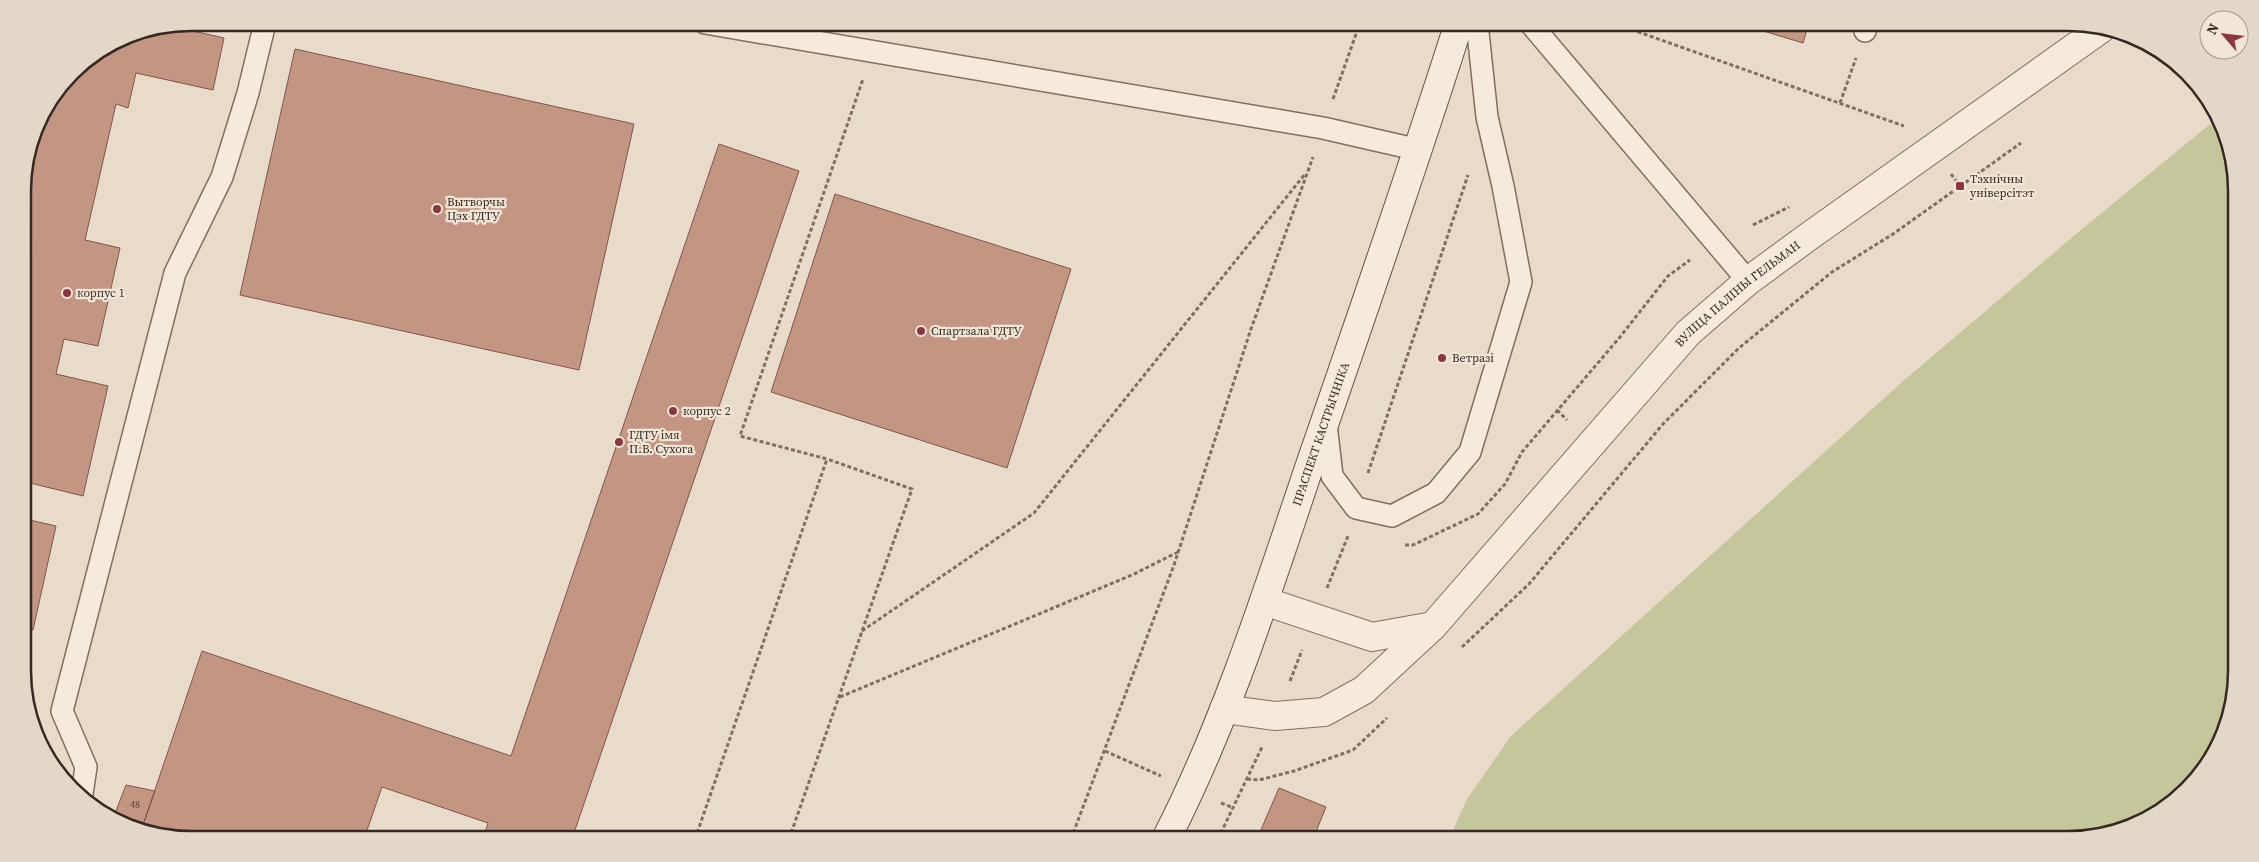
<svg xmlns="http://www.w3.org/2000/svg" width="2259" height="862" font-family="'Source Serif 4',serif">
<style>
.green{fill:#c6c69d}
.building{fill:#c39583;stroke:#805748}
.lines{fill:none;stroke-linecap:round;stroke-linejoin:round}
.lane-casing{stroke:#846e5f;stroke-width:24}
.street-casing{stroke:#846e5f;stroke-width:30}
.secondary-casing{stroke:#665042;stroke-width:30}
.path{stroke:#846e5f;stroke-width:3;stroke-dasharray:4 2.5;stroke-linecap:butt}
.lane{stroke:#f5eadb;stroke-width:21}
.street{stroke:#f5eadb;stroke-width:28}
.secondary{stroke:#f5eadb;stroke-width:28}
.poi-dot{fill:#8c3642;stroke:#f2e7d7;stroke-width:2}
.labels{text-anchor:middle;stroke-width:4.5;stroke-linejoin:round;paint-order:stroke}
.number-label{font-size:10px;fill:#59443a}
.poi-label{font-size:12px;fill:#362921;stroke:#f2e7d7;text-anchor:start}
.street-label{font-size:12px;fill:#362921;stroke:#f2e7d7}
.rim{fill:none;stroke:#362921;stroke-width:2.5}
</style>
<rect width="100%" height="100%" fill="#e9dbc9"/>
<path class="green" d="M2215 120 2235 169 2236 671 2227 725 2202 773 2170 805 2122 830 2079 839H1449L1467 799 1511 736 1902 382 2082 229Z"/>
<path class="building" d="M1737 23H1809L1803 43Z
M171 26 224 38 213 90 136 73 128 108 116 104 85 240 120 248 98 346 64 339 56 374 108 386 83 496 30 483 25 508 23 180 40 117 80 65 127 35Z
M295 49 634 124 579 370 240 295Z
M719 144 799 171 572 839H483L488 823 382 787 364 839 191 840 141 831 202 651 511 756Z
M835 194 1071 269 1007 468 771 392Z
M25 519 56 526 33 630 25 628Z
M126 785 155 791 141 831 137 830 114 816Z
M1279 788 1326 807 1313 839H1257Z"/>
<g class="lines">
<g class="lane-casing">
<path id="lane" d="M705 23 1323 128 1419 150
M1530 23 1748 281
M1865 31 1868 23
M1326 424 1332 476 1356 508 1392 516 1436 493 1470 452 1521 282 1503 186 1487 117 1477 23
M82 794 86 767 62 711 175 273 222 177 248 93 265 23"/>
</g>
<g class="street-casing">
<g id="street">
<path d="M1264 601 1372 637 1433 626"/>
<path id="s1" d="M1224 709 1275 716 1324 712 1364 690 1433 626 1688 333 1748 281 1808 237 2102 28"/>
</g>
</g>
<g class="secondary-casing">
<g id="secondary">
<path id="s2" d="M1166 839C1227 720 1267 592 1310 465 1361 318 1412 171 1459 23"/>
</g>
</g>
<path class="path" d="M1613 23 1904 126
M1333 99 1360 23
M1840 103 1856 58
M1951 174 1960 186
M1753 225 1789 207
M1557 410 1567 420
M1368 473 1468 175
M1405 545H1413L1478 514 1505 484 1522 452 1620 337 1668 276 1690 260
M1327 588 1348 536
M862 631 1034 513 1305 174
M1462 647 1529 584 1663 424 1739 348 1832 272 1893 234 2021 143
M1290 681 1302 650
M840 697 1132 575 1178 552
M1105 751 1161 776
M1247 779 1259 780 1294 771 1353 750 1387 718
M1221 803 1234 808
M695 839 827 459 740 436 863 79
M789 839 912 489 827 459
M1071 839 1174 565 1251 329 1313 157
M1218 839 1262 747"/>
<use href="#lane" class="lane"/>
<use href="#street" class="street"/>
<use href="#secondary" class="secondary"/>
</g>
<g class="poi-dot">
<rect x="1955" y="181" width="10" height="10" rx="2.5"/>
<circle cx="437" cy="209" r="5"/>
<circle cx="67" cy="293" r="5"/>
<circle cx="921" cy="331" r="5"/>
<circle cx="1442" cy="358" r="5"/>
<circle cx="673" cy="411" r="5"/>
<circle cx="619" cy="442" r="5"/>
</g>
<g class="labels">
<g class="number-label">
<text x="135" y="808">48</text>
</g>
<g class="poi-label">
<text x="1970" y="183">Тэхнічны<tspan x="1970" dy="14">універсітэт</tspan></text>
<text x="447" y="206">Вытворчы<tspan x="447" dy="14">Цэх ГДТУ</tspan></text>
<text x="77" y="297">корпус 1</text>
<text x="931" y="335">Спартзала ГДТУ</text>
<text x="1452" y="362">Ветразі</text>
<text x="683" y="415">корпус 2</text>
<text x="629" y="439">ГДТУ імя<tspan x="629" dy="14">П.В. Сухога</tspan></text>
</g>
<g class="street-label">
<text dy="4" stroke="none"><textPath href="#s1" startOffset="692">ВУЛІЦА ПАЛІНЫ ГЕЛЬМАН</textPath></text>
<text dy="4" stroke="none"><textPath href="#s2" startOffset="434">ПРАСПЕКТ КАСТРЫЧНІКА</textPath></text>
</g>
</g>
<path d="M0 0H2259V862H0ZM191 31H2068A160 160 0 0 1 2228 191V671A160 160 0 0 1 2068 831H191A160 160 0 0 1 31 671V191A160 160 0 0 1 191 31Z" fill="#e3d8c8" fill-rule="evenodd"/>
<path class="rim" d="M191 31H2068A160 160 0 0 1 2228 191V671A160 160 0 0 1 2068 831H191A160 160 0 0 1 31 671V191A160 160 0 0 1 191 31Z"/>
<g transform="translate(2224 35) rotate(298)"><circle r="24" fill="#f2e7d7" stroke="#a79b8e"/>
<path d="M0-4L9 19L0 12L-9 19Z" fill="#8c3642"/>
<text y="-8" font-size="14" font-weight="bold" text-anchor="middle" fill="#362921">N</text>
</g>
</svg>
